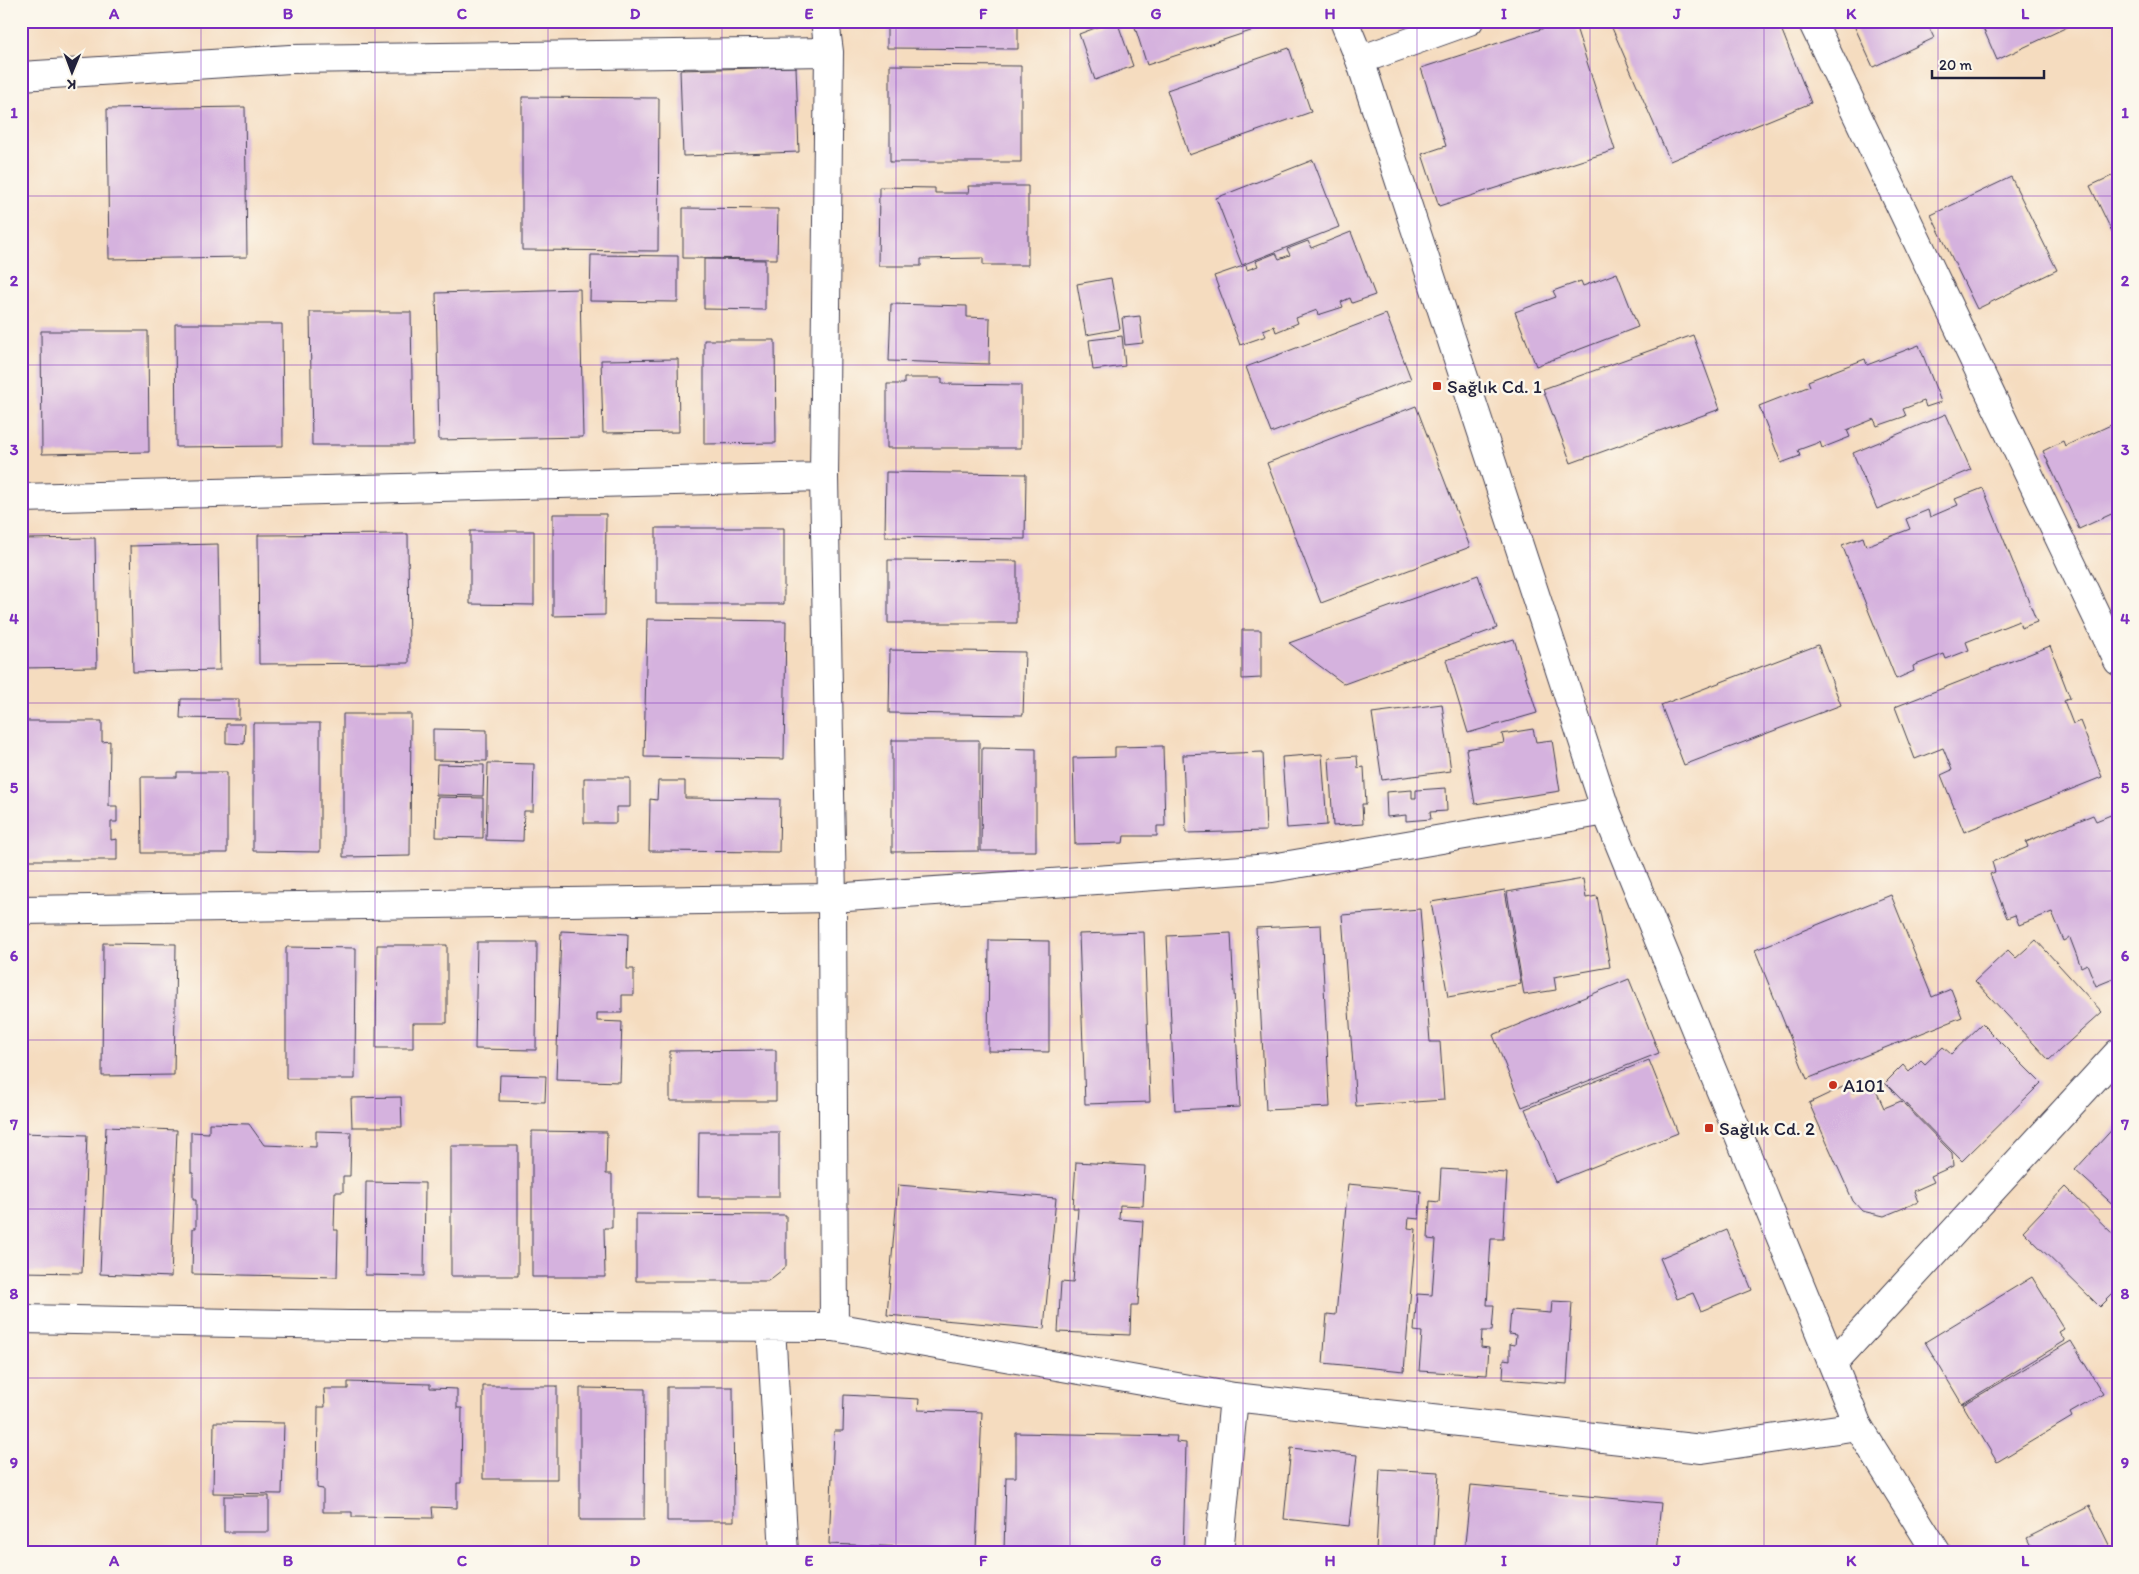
<svg xmlns="http://www.w3.org/2000/svg" width="2139" height="1574" font-family="Itim,sans-serif">
<style>
.building{fill:#d5b2de}
.lines{fill:none;stroke-linecap:round;stroke-linejoin:round}
.street-casing{stroke:#423e4f;stroke-width:30}
.secondary-casing{stroke:#423e4f;stroke-width:30}
.street{stroke:#fff;stroke-width:28}
.secondary{stroke:#fff;stroke-width:28}
.grid{fill:none;stroke:#7b2cbf;stroke-width:1;stroke-opacity:0.55}
.poi-dot{fill:#c8321e;stroke:#fbf7ec;stroke-width:2}
.labels{text-anchor:middle;stroke-width:5;stroke-linejoin:round;paint-order:stroke}
.poi-label{font-size:19px;fill:#22223b;stroke:#fbf7ec;text-anchor:start}
.neatline{fill:none;stroke:#7b2cbf;stroke-width:2}
.grid-label{font-size:16px;text-anchor:middle;font-weight:bold;fill:#7b2cbf}
</style>
<rect width="100%" height="100%" fill="#fbf7ec"/>
<filter id="ink" filterUnits="userSpaceOnUse"><feTurbulence type="fractalNoise" baseFrequency=".02" numOctaves="2"/><feDisplacementMap in="SourceGraphic" scale="10" xChannelSelector="R" yChannelSelector="G"/><feConvolveMatrix kernelMatrix="1 2 1 2 8 2 1 2 1" color-interpolation-filters="sRGB"/></filter>
<filter id="wash" filterUnits="userSpaceOnUse"><feTurbulence type="fractalNoise" baseFrequency=".0096" numOctaves="4" result="noise"/><feDisplacementMap in="SourceGraphic" scale="20" xChannelSelector="R" yChannelSelector="G"/><feGaussianBlur stdDeviation="1.12" result="paint"/><feColorMatrix in="noise" values="0 0 0 0 0 0 0 0 0 0 0 0 0 0 0 0 0 1.4 0 .05"/><feComposite in="paint" operator="in"/></filter>
<g filter="url(#wash)">
<rect width="100%" height="100%" fill="#f5dcbf"/>
<g id="blocks">
<path class="building" d="M887 21H1018V49L887 48Z
M1114 21H1117L1133 66 1095 80 1079 34Z
M1133 21H1271L1272 24 1147 65Z
M1566 21H1574L1615 150 1439 206 1422 154 1446 146 1421 68Z
M1609 21H1778L1811 103 1670 161Z
M1852 21H1926L1934 38 1873 67Z
M1980 21H2080L1997 60Z
M1289 48 1311 112 1189 155 1167 90Z
M890 65 1021 66V162H890Z
M796 67 799 152 683 156 680 70Z
M522 97 659 98 658 251 522 250Z
M245 107 247 257 109 259 107 109Z
M1313 160 1339 227 1242 265 1216 198Z
M2118 173V244L2090 186Z
M2011 177 2057 270 1977 309 1931 215Z
M968 186H1028V265H983V258L921 259V266H878L879 187 935 188V193H969Z
M683 208 778 209 777 259 683 258Z
M1351 232 1375 295 1352 303 1350 298 1341 302 1343 307 1318 315 1317 310 1296 318 1298 323 1276 332 1274 326 1263 330 1266 336 1240 345 1214 276 1246 265 1247 270 1258 266 1256 261 1276 253 1279 259 1290 255 1287 249 1308 241 1311 248Z
M591 255 678 256V302L590 301Z
M704 259 765 260V310L704 309Z
M1617 273 1638 327 1536 366 1515 312 1556 297 1553 291 1581 281 1583 286Z
M1111 278 1120 329 1086 335 1077 284Z
M580 289 583 437 439 440 436 293Z
M891 304 967 306V317L990 318 989 364 889 361Z
M310 312H411L413 445H312Z
M1386 314 1411 379 1271 433 1246 367Z
M1140 316 1143 343 1125 345 1122 318Z
M175 324H282L283 446 176 447Z
M41 331H148L149 452 42 454Z
M1693 335 1720 409 1571 463 1543 389Z
M1122 336 1125 366 1093 370 1089 340Z
M704 340H775L776 443 704 444Z
M1919 345 1941 402 1926 407 1924 401 1903 409 1906 416 1877 426 1874 419 1847 430 1850 437 1822 448 1820 442 1798 450 1800 456 1781 463 1759 406 1810 386 1808 381 1865 359 1867 365Z
M678 359 679 432 603 433 601 360Z
M904 378H942V384L1021 385V448H887V384H904Z
M1416 406 1470 547 1321 603 1267 463Z
M1946 414 1971 470 1877 509 1853 453Z
M2113 424 2118 433V511L2079 529 2043 451 2063 441 2065 446Z
M886 472 1026 474 1025 539 885 537Z
M1983 488 2037 622 2021 628 2019 621 1966 642 1969 650 1946 659 1944 654 1913 666 1914 671 1896 679 1842 545 1863 537 1866 546 1910 529 1906 519 1928 510 1930 517 1958 505 1955 499Z
M553 514H606L605 615 553 616Z
M656 528H784V604H656Z
M470 531H534V605L470 604Z
M408 534 409 663 259 664 258 535Z
M95 538 97 667 21 668V539Z
M218 544 220 670 133 672 130 546Z
M888 560 1017 561V623H888Z
M1478 575 1497 628 1344 684 1289 643Z
M647 619 786 621 784 759 644 757Z
M1242 630H1261V678L1242 679Z
M1514 639 1537 713 1468 733 1446 660Z
M1818 645 1841 705 1684 765 1661 705Z
M2050 646 2070 698 2064 701 2073 724 2080 721 2102 777 1964 832 1941 775 1952 770 1943 748 1915 759 1895 707Z
M890 650 1025 652 1023 715 889 713Z
M181 699H239V719L180 718Z
M1442 704 1451 771 1382 780 1372 713Z
M343 714H411L410 856 343 857Z
M21 721H102V742L110 741 109 806H117V822H111V840L117 839V860H21Z
M253 723H320V852L253 851Z
M226 724H245L244 744 226 743Z
M433 729 487 730V761L433 760Z
M1533 729 1536 742 1552 740 1560 791 1475 804 1466 749 1504 743 1502 734Z
M892 740H979V851L892 852Z
M1163 746 1165 826H1157V836H1124L1123 843 1075 844 1073 758 1115 757V747Z
M982 748 1036 749V851H981Z
M1263 752 1266 831 1186 833 1183 755Z
M1322 754 1327 825 1287 828 1282 757Z
M1357 756 1358 768 1364 767 1366 804H1362L1363 824 1333 826 1329 758Z
M488 763 534 764 533 811H524L523 841 486 840Z
M437 764 484 765 483 796 436 795Z
M177 772H227V853H142L141 777H177Z
M584 778H630V807H616V823H584Z
M658 781H685V798L780 799 779 852 649 851 650 799 657 800Z
M1446 788 1447 811 1430 812 1431 819 1406 821V815L1387 817 1386 792 1412 790V798H1416V790Z
M437 797 483 798V838L436 837Z
M2118 812V977L2096 986 2087 964 2081 967 2070 938 2064 941 2052 912 2019 925 2015 915 2007 918 1990 874 1995 872 1992 862 2028 847 2026 842 2093 815 2096 821Z
M1583 879 1586 898 1597 896 1610 967 1554 977 1556 990 1524 995 1507 892Z
M1505 890 1521 984 1448 997 1431 902Z
M1891 895 1932 997 1951 989 1962 1017 1807 1079 1755 950Z
M1420 909 1430 1042H1440L1444 1100 1356 1106 1342 915Z
M1321 925 1330 1107 1266 1110 1256 928Z
M561 931 628 934 627 969H634V995H622V1013H597V1021L622 1022 620 1082 556 1080Z
M1144 932 1150 1102 1085 1104 1079 934Z
M1231 933 1240 1107 1175 1110 1167 936Z
M989 940 1049 941V1052L988 1051Z
M2036 940 2102 1012 2049 1060 1975 981 2008 950 2016 958Z
M477 942H537L536 1050 475 1049Z
M103 943 176 944 174 1075 102 1076Z
M377 945H447V1023H413V1048H376Z
M286 947 356 948 355 1079H286Z
M1629 979 1659 1053 1522 1107 1493 1035Z
M1982 1024 2041 1083 1962 1161 1885 1083 1903 1065 1909 1072 1921 1060 1925 1064 1943 1047 1951 1054Z
M776 1050V1101H670V1051Z
M1649 1060 1678 1133 1555 1182 1525 1109Z
M500 1075 546 1076 545 1102 499 1101Z
M1849 1084 1853 1093 1873 1084 1884 1108 1901 1101 1952 1153 1953 1166 1931 1176 1934 1182 1914 1191 1918 1202 1884 1216 1862 1211 1853 1201 1809 1103Z
M401 1097 402 1127H352L351 1098Z
M209 1123 249 1124 264 1145 316 1147V1131L351 1132 350 1176H343V1192H335L334 1230H338L337 1277 192 1274 193 1228H196V1200H193V1173H191V1132L209 1133Z
M2118 1123V1209L2075 1170Z
M106 1127 177 1130 171 1277 100 1274Z
M532 1131 607 1132 606 1174H612V1228H604L605 1277H532Z
M699 1132H779V1197H698Z
M21 1133 87 1135 82 1273 21 1272Z
M451 1146H518V1276H451Z
M1076 1162 1145 1166 1143 1206 1120 1205 1119 1219 1143 1221 1138 1305H1131L1130 1335 1058 1332 1061 1282 1073 1283 1078 1208H1073Z
M1441 1169 1507 1173 1503 1239H1491L1487 1305H1494L1492 1331H1482L1481 1347 1489 1348 1487 1375 1419 1371 1422 1332 1414 1331 1417 1294 1432 1295 1436 1240 1428 1239 1430 1201 1439 1202Z
M366 1182 425 1183 424 1276 365 1275Z
M1348 1184 1421 1191 1419 1219 1409 1218 1408 1228 1416 1229 1404 1371 1323 1363 1327 1314 1336 1315Z
M898 1185 1056 1198 1044 1329 887 1315Z
M2065 1187 2118 1239V1289L2100 1307 2023 1231Z
M636 1214 786 1215V1267L768 1281H636Z
M1727 1230 1752 1290 1701 1311 1693 1293 1677 1299 1660 1258Z
M2032 1277 2064 1329 2059 1332 2065 1341 1962 1404 1925 1342Z
M1552 1301 1572 1302 1567 1384 1503 1379 1504 1359 1510 1360V1344L1515 1345 1516 1335 1509 1334 1511 1310 1551 1313Z
M2071 1341 2103 1394 2070 1413 2072 1417 1997 1462 1963 1405Z
M348 1382 430 1384V1388L457 1389V1408H462L461 1483H457V1508L432 1507 433 1518 352 1517V1512H323V1489L317 1488 318 1407H325L324 1389H348Z
M483 1386H557V1479H483Z
M667 1387H733L734 1521H667Z
M580 1388 645 1389 644 1520H580Z
M844 1395 919 1399 918 1410 982 1412 976 1550 829 1544 834 1431H843Z
M214 1422 284 1423 282 1494 213 1493Z
M1016 1433 1177 1436 1176 1442 1186 1443 1183 1553 1004 1552 1006 1477H1016Z
M1291 1448 1357 1455 1349 1526 1284 1519Z
M1380 1469 1439 1472 1434 1553H1376Z
M1471 1485 1661 1503 1656 1553H1464Z
M224 1496H269V1532H224Z
M2090 1506 2113 1553H2034L2027 1538Z"/>
</g>
</g>
<g filter="url(#ink)">
<use href="#blocks" fill-opacity="0" stroke="#423e4f" stroke-width="1"/>
<g class="lines">
<g class="street-casing">
<path id="street" d="M825 21 829 52
M1812 21 2118 661
M1360 60 1469 21
M21 76 290 59 829 52 824 477 832 898 834 1327
M21 498 824 477
M21 1319 349 1325 834 1327 1234 1397 1702 1449 1858 1426
M771 1327 784 1553
M1833 1363 2118 1053
M1219 1553 1234 1397"/>
</g>
<g class="secondary-casing">
<path id="secondary" d="M1344 21 1360 60 1606 811 1858 1426 1937 1553
M21 910 832 898 1272 868 1606 811"/>
</g>
<use href="#street" class="street"/>
<use href="#secondary" class="secondary"/>
</g>
</g>
<path class="grid" d="M201 21V1553M375 21V1553M548 21V1553M722 21V1553M896 21V1553M1070 21V1553M1243 21V1553M1417 21V1553M1590 21V1553M1764 21V1553M1938 21V1553M21 196H2118M21 365H2118M21 534H2118M21 703H2118M21 871H2118M21 1040H2118M21 1209H2118M21 1378H2118"/>
<g class="poi-dot">
<rect x="1432" y="381" width="10" height="10" rx="2.5"/>
<circle cx="1833" cy="1085" r="5"/>
<rect x="1704" y="1123" width="10" height="10" rx="2.5"/>
</g>
<g class="labels">
<g class="poi-label">
<text x="1447" y="393">Sağlık Cd. 1</text>
<text x="1843" y="1092">A101</text>
<text x="1719" y="1135">Sağlık Cd. 2</text>
</g>
</g>
<rect width="2139" height="1574" fill="none" stroke="#fbf7ec" stroke-width="55"/>
<g transform="translate(72 72) rotate(181)" stroke="#fbf7ec" stroke-width="4" paint-order="stroke">
<path d="M0-4L9 19L0 12L-9 19Z" fill="#22223b"/>
<text y="-8" font-size="14" font-weight="bold" text-anchor="middle" fill="#22223b">K</text>
</g>
<path d="M1932 70v8h112v-8" fill="none" stroke="#22223b" stroke-width="2.5"/>
<text x="1939" y="70" font-size="15" fill="#22223b" stroke="#fbf7ec" stroke-width="4" paint-order="stroke">20 m</text>
<rect x="28" y="28" width="2084" height="1518" class="neatline"/>
<g class="grid-label">
<text x="114" y="19">A</text>
<text x="288" y="19">B</text>
<text x="462" y="19">C</text>
<text x="635" y="19">D</text>
<text x="809" y="19">E</text>
<text x="983" y="19">F</text>
<text x="1156" y="19">G</text>
<text x="1330" y="19">H</text>
<text x="1504" y="19">I</text>
<text x="1677" y="19">J</text>
<text x="1851" y="19">K</text>
<text x="2025" y="19">L</text>
<text x="14" y="118">1</text>
<text x="2125" y="118">1</text>
<text x="14" y="286">2</text>
<text x="2125" y="286">2</text>
<text x="14" y="455">3</text>
<text x="2125" y="455">3</text>
<text x="14" y="624">4</text>
<text x="2125" y="624">4</text>
<text x="14" y="793">5</text>
<text x="2125" y="793">5</text>
<text x="14" y="961">6</text>
<text x="2125" y="961">6</text>
<text x="14" y="1130">7</text>
<text x="2125" y="1130">7</text>
<text x="14" y="1299">8</text>
<text x="2125" y="1299">8</text>
<text x="14" y="1468">9</text>
<text x="2125" y="1468">9</text>
<text x="114" y="1566">A</text>
<text x="288" y="1566">B</text>
<text x="462" y="1566">C</text>
<text x="635" y="1566">D</text>
<text x="809" y="1566">E</text>
<text x="983" y="1566">F</text>
<text x="1156" y="1566">G</text>
<text x="1330" y="1566">H</text>
<text x="1504" y="1566">I</text>
<text x="1677" y="1566">J</text>
<text x="1851" y="1566">K</text>
<text x="2025" y="1566">L</text>
</g>
</svg>
